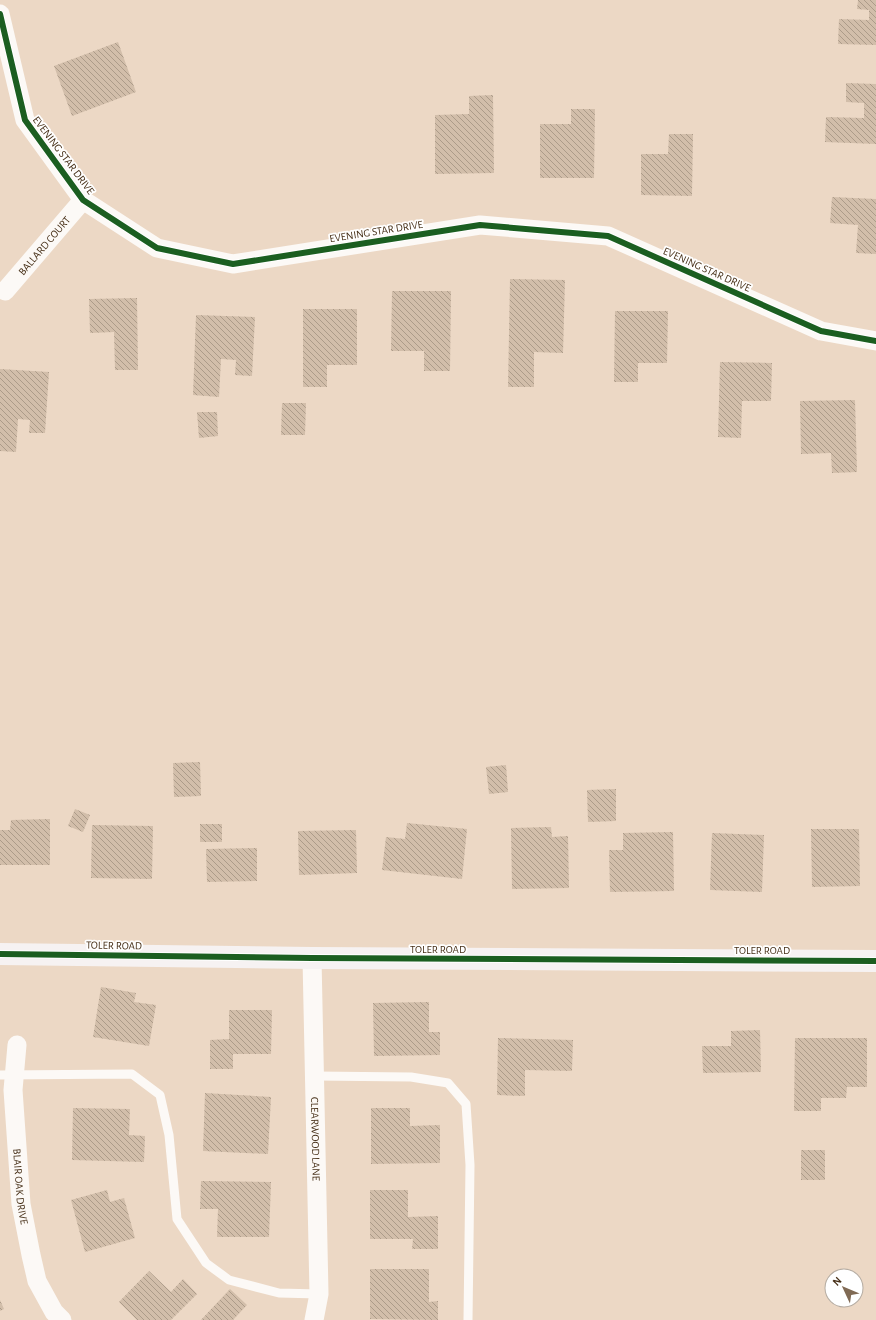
<svg xmlns="http://www.w3.org/2000/svg" width="876" height="1320" font-family="'Alegreya Sans',sans-serif">
<style>
.building{fill:url(#building-back-hatch)}
.lines{fill:none;stroke-linecap:round;stroke-linejoin:round}
.lane{stroke:#fcf9f6;stroke-width:9}
.street{stroke:#fcf9f6;stroke-width:19}
.secondary{stroke:#f6f2f2;stroke-width:22}
.cycleway-casing{stroke:#fff;stroke-width:8}
.cycleway{stroke:#1b5e20;stroke-width:6}
.labels{text-anchor:middle;stroke-width:3.5;stroke-linejoin:round;paint-order:stroke}
.street-label{font-size:11px;fill:#462f17;stroke:#fff}
</style>
<defs>
<pattern id="building-back-hatch" width="6" height="6" patternUnits="userSpaceOnUse"><rect width="6" height="6" fill="#d2beaa"/><path d="M-1 5l2 2M0 0l6 6M5-1l2 2" fill="none" stroke="#ac9b89"/></pattern>
</defs>
<rect width="100%" height="100%" fill="#ecd8c5"/>
<path class="building" d="M858 0H876V45L838 44 839 19 869 20V10L857 9Z
M118 42 136 92 72 116 54 66Z
M846 83 876 84V144L825 142 826 117 864 118V103L846 102Z
M493 95 494 173 435 174V115L469 114V96Z
M571 109H595L594 178H540V124H571Z
M669 134H693L692 196 641 195V154H668Z
M832 197 876 199V254L856 253 858 225 830 223Z
M510 279 565 280 563 353 534 352V387H508Z
M392 291H451L450 371H424V351H391Z
M137 298 138 370H115L114 332 90 333 89 299Z
M303 309H357V365H327V387H303Z
M615 311H668L667 363H638V382H614Z
M196 315 255 317 252 376 235 375 236 360 221 359 219 397 193 395Z
M720 362 772 363 771 401H742L741 438 718 437Z
M0 369 49 372 45 433H29L30 420 18 419 16 452 0 451Z
M855 400 857 472 832 473 831 453 801 454 800 401Z
M282 403H306L305 435H281Z
M197 412H217L218 436 199 438Z
M200 762 201 796 174 797 173 763Z
M506 765 508 792 489 794 486 767Z
M616 789V821L588 822 587 790Z
M75 809 90 815 83 832 68 826Z
M50 819V865H0V830H10L11 820Z
M407 823 467 829 462 879 382 870 386 837 405 839Z
M200 824H222V842H200Z
M92 825 153 826 152 879 91 878Z
M551 827 552 837 568 836 569 888 512 889 511 828Z
M811 829H859L860 886 812 887Z
M356 830 357 873 299 875 298 831Z
M673 832 674 891 610 892 609 850H623V833Z
M712 833 764 835 762 892 710 890Z
M257 848V881L207 882 206 849Z
M101 987 136 993 134 1002 156 1005 149 1046 93 1037Z
M429 1002V1032H440V1055L374 1056 373 1003Z
M229 1010H272L271 1054H233V1069H210V1040L229 1039Z
M760 1030 761 1072 703 1073 702 1046H731V1031Z
M498 1038 573 1040 572 1071 525 1070V1096L497 1095Z
M795 1038H867V1087H847L846 1098H821V1111H794Z
M205 1093 271 1097 268 1154 203 1151Z
M73 1108 130 1109 129 1135 145 1136 144 1162 72 1160Z
M371 1108H410V1126L440 1125V1163L371 1164Z
M801 1150H825V1180H801Z
M201 1181 271 1182 269 1237H217L218 1209H200Z
M107 1190 110 1202 124 1198 135 1238 85 1252 71 1200Z
M370 1190H408V1217L438 1216V1249H412L413 1239H370Z
M370 1269H429V1302L438 1301V1320L370 1319Z
M149 1271 171 1292 183 1279 197 1294 171 1320H137L119 1302Z
M230 1289 247 1305 233 1320H201Z
M0 1300 4 1309 0 1311Z"/>
<g class="lines">
<path class="lane" d="M0 1075 132 1074 160 1095 169 1135 177 1219 206 1263 229 1280 279 1293 319 1294
M315 1076 411 1077 448 1083 466 1104 470 1165 468 1320"/>
<g class="street">
<path d="M0 14 25 120 83 200 157 248 233 264 480 225 608 236 821 331 876 341"/>
<path id="s1" d="M5 291 83 200"/>
<path id="s2" d="M312 958 319 1294 314 1320"/>
<path id="s3" d="M17 1045 13 1090 21 1204 31 1255 37 1281 54 1312 62 1320"/>
</g>
<path class="secondary" d="M0 954 312 958 876 961"/>
<g class="cycleway-casing">
<path id="cycleway" d="M0 14 25 120 83 200 157 248 233 264 480 225 608 236 821 331 876 341
M0 954 312 958 876 961"/>
</g>
<use href="#cycleway" class="cycleway"/>
</g>
<g class="labels">
<g class="street-label">
<text transform="translate(64 155) rotate(53)" y="4">EVENING STAR DRIVE</text>
<text transform="translate(376 231) rotate(-9)" y="4">EVENING STAR DRIVE</text>
<text dy="4" stroke="none"><textPath href="#s1" startOffset="60">BALLARD COURT</textPath></text>
<text transform="translate(707 269) rotate(24)" y="4">EVENING STAR DRIVE</text>
<text transform="translate(114 945) rotate(1)" y="4">TOLER ROAD</text>
<text x="438" y="953">TOLER ROAD</text>
<text x="762" y="954">TOLER ROAD</text>
<text dy="4" stroke="none"><textPath href="#s2" startOffset="181">CLEARWOOD LANE</textPath></text>
<text dy="4" stroke="none"><textPath href="#s3" startOffset="142">BLAIR OAK DRIVE</textPath></text>
</g>
</g>
<g transform="translate(844 1288) rotate(314)"><circle r="19" fill="#ffffff" stroke="#b5aca2"/>
<path d="M0-3L7 15L0 10L-7 15Z" fill="#806a54"/>
<text y="-6" font-size="11" font-weight="bold" text-anchor="middle" fill="#462f17">N</text>
</g>
</svg>
